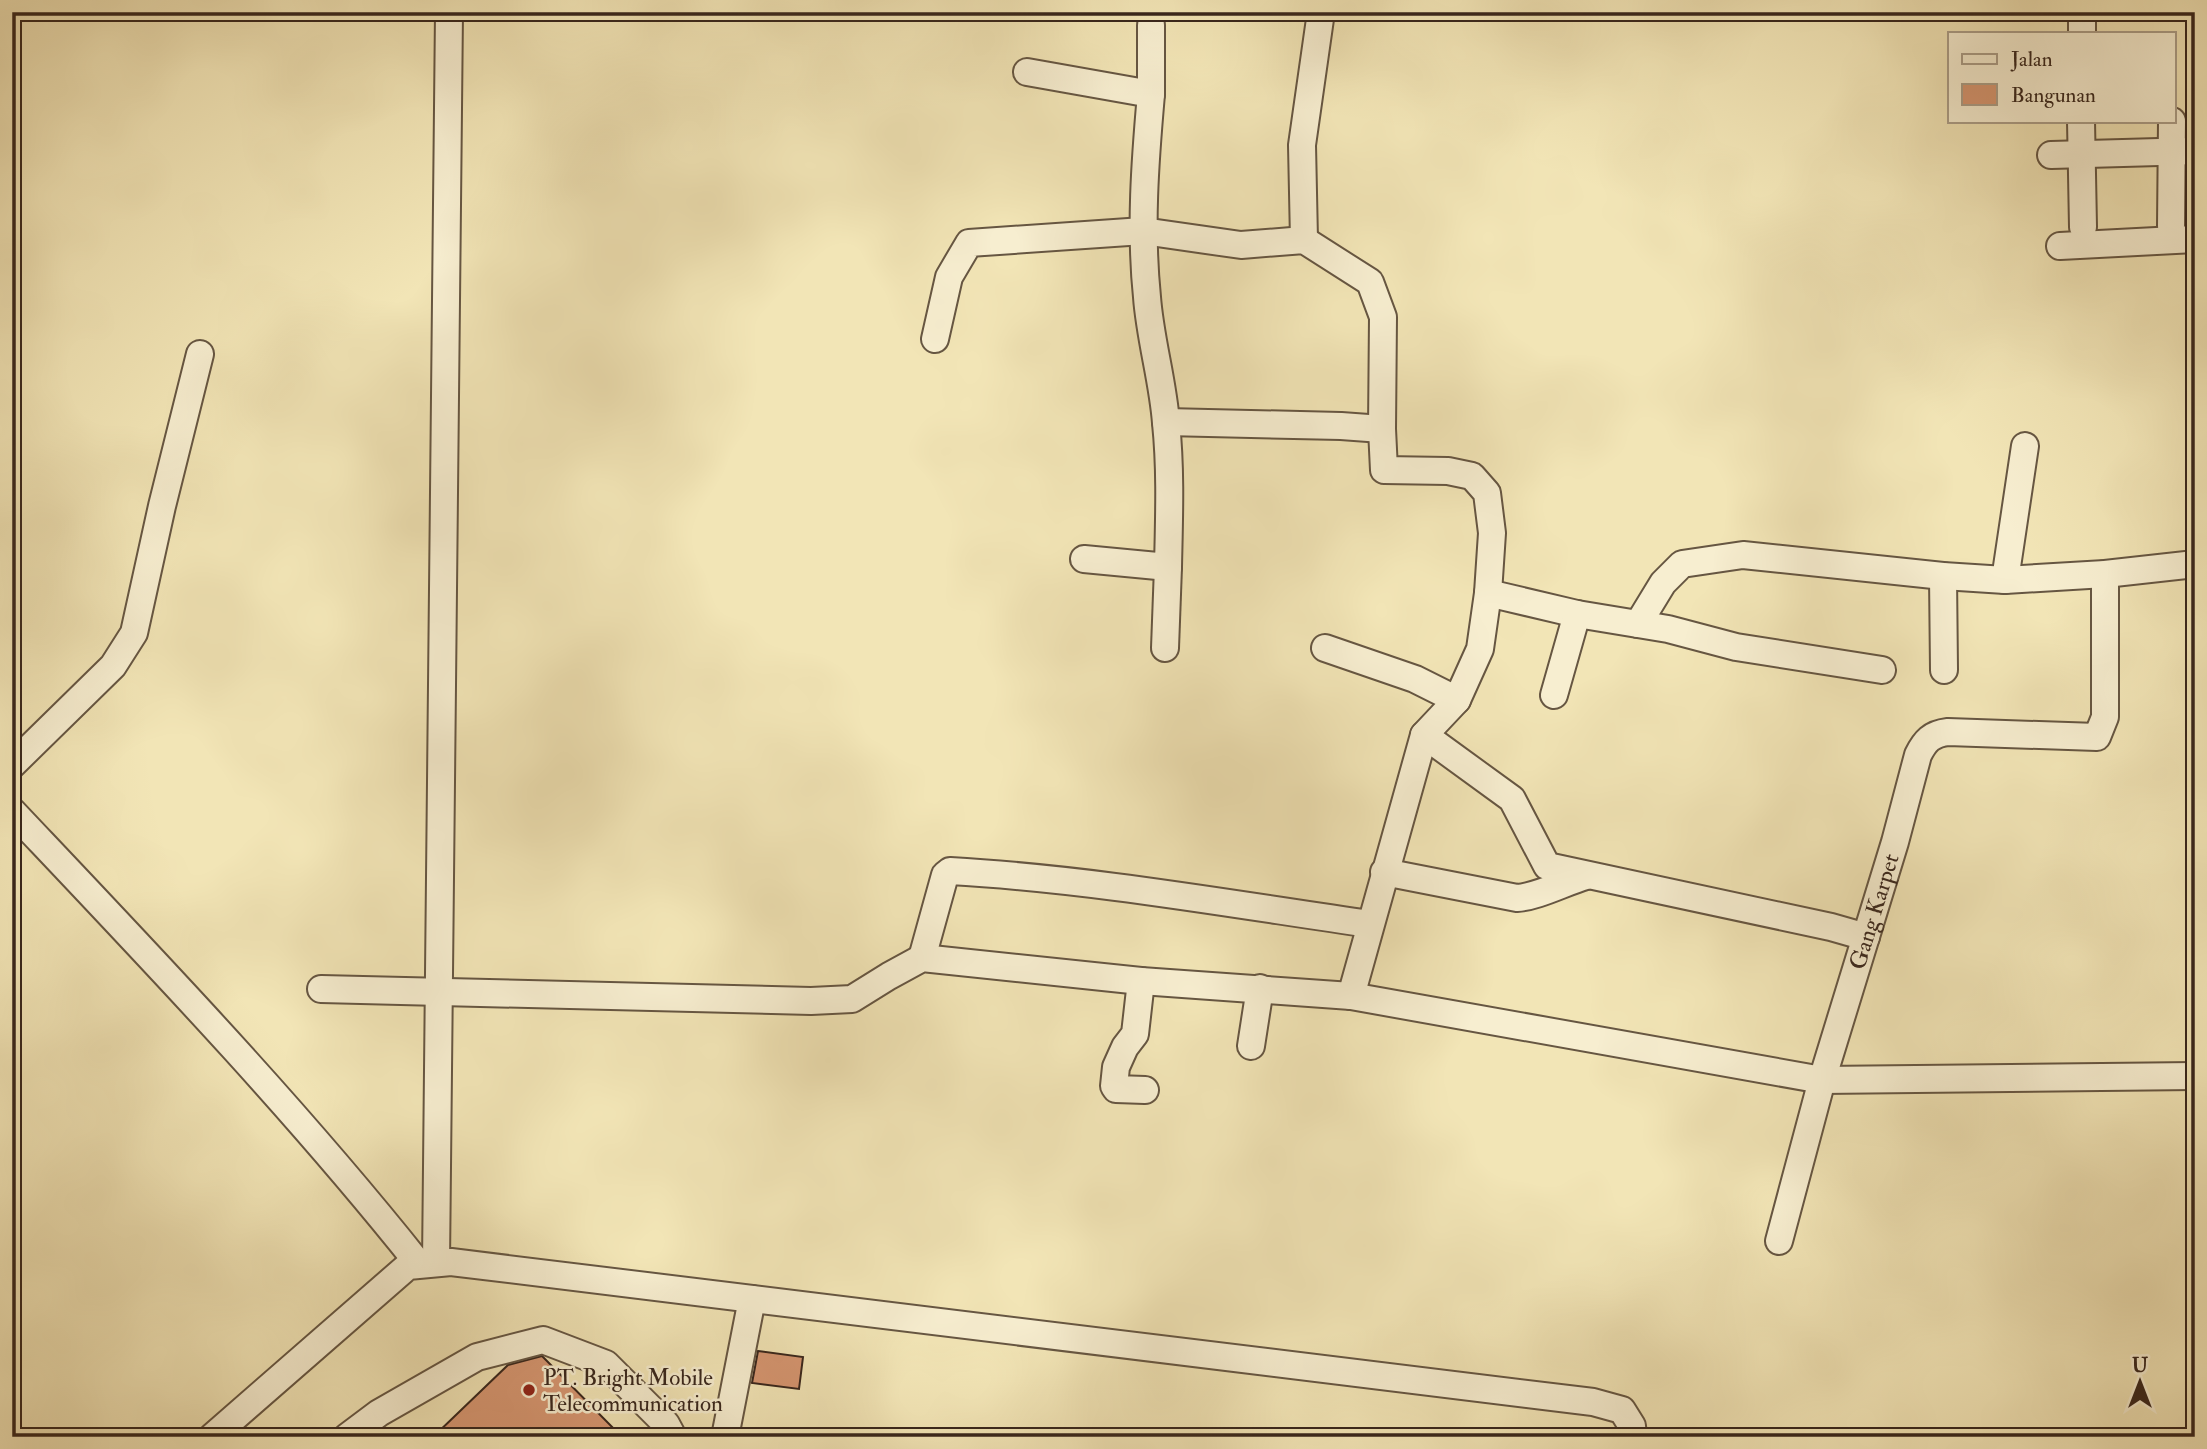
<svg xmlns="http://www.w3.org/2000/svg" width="2207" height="1449" font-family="'IM FELL Double Pica',serif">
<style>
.building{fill:#d69671;stroke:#38261c;stroke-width:2}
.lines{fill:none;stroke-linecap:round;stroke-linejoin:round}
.minor-casing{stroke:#665642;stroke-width:30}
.minor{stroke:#f7eed0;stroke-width:26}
.poi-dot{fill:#8f2418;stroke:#f7eed0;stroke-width:2.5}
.labels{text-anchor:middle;stroke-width:5;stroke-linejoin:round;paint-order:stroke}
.street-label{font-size:23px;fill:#38261c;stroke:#f7eed0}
.poi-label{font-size:23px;fill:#38261c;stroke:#f7eed0;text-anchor:start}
</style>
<rect width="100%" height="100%" fill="#f2e5b6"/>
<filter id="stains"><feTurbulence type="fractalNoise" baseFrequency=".00286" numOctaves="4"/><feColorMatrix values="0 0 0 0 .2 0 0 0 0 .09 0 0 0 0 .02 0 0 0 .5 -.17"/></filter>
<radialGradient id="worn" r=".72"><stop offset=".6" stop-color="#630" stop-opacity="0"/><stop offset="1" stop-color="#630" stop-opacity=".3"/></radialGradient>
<path class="building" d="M758 1351 803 1357 799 1389 752 1383Z
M542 1356 622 1437H433L508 1365Z"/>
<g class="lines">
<g class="minor-casing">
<g id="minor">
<path d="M2082 33V12"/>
<path d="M1027 72 1151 94C1145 162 1140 229 1147 297 1150 339 1163 381 1166 423 1171 471 1169 520 1168 567L1084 559"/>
<path d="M1151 94V25"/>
<path d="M2081 121 2083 227"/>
<path d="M2051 155 2195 151"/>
<path d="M2171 226 2172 121"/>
<path d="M1304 240 1302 145 1321 12"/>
<path d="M2060 246 2195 239"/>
<path d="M935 339 949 277 969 243 1143 231 1241 245 1304 240 1370 282 1383 317 1382 429 1384 470 1448 471 1472 476 1487 493 1492 533 1488 593 1480 649 1457 700 1424 735 1351 996"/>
<path d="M1166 422 1341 426 1382 429"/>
<path d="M1943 576 1944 670"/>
<path d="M2005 580 2025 446"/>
<path d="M1488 593 1577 614 1668 629 1736 647 1882 670"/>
<path d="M1638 624 1663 583 1682 564 1743 555 1943 576 2005 580 2105 574 2195 564"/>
<path d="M1165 648 1168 567"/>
<path d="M1325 648 1415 679 1457 700"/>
<path d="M1554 695 1577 614"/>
<path d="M1424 735 1512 799 1547 866 1831 927 1866 937"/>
<path d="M12 765 113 666 134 633 162 506 200 354"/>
<path d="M12 811C151 958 292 1105 418 1263"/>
<path d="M1384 872 1517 898C1537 897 1565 882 1586 876"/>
<path d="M922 958 945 875 950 871C1091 879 1231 904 1370 924"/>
<path d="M1141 981 1135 1034 1125 1047 1116 1067 1114 1086 1116 1089 1145 1090"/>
<path d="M321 989 811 1001 852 999 889 976 922 958 1141 981 1351 996 1822 1080 2195 1076"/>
<path d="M1251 1046 1260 988"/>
<path id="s1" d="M1779 1241 1822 1080 1895 842 1918 755C1925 741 1931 734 1948 732L2097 737 2105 717V574"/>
<path d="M436 1263 449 12"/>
<path d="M212 1437 408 1266 451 1262 1593 1402 1622 1410 1632 1426 1633 1437"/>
<path d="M347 1437 379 1413 477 1357 543 1340 606 1364 666 1424 673 1437"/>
<path d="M725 1437 752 1299"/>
</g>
</g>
<use href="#minor" class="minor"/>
</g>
<circle class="poi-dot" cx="529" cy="1390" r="7"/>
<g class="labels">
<g class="street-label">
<text dy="8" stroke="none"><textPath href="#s1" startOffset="343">Gang Karpet</textPath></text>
</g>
<g class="poi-label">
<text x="543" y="1385">PT. Bright Mobile<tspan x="543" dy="26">Telecommunication</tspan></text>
</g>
</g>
<rect width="2207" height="1449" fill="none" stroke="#f2e5b6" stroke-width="42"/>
<rect x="14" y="14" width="2179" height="1421" fill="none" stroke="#38261c" stroke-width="3.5"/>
<rect x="21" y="21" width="2165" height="1407" fill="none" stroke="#38261c" stroke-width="2"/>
<rect x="1948" y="32" width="228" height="91" fill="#f7eed0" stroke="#ab9e88" stroke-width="2"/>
<rect x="1962" y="54" width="35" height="10" fill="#f7eed0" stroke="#ab9e88" stroke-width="2"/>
<text x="2011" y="66" font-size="21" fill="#38261c">Jalan</text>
<rect x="1962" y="84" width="35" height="21" fill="#d69671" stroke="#ab9e88" stroke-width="2"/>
<text x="2011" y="102" font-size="21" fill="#38261c">Bangunan</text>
<g transform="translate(2140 1382)" stroke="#f7eed0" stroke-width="5" paint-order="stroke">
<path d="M0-5L12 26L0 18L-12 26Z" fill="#38261c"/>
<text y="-10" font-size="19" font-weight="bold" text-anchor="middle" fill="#38261c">U</text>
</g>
<rect width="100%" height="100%" filter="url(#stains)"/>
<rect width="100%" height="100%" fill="url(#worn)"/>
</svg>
